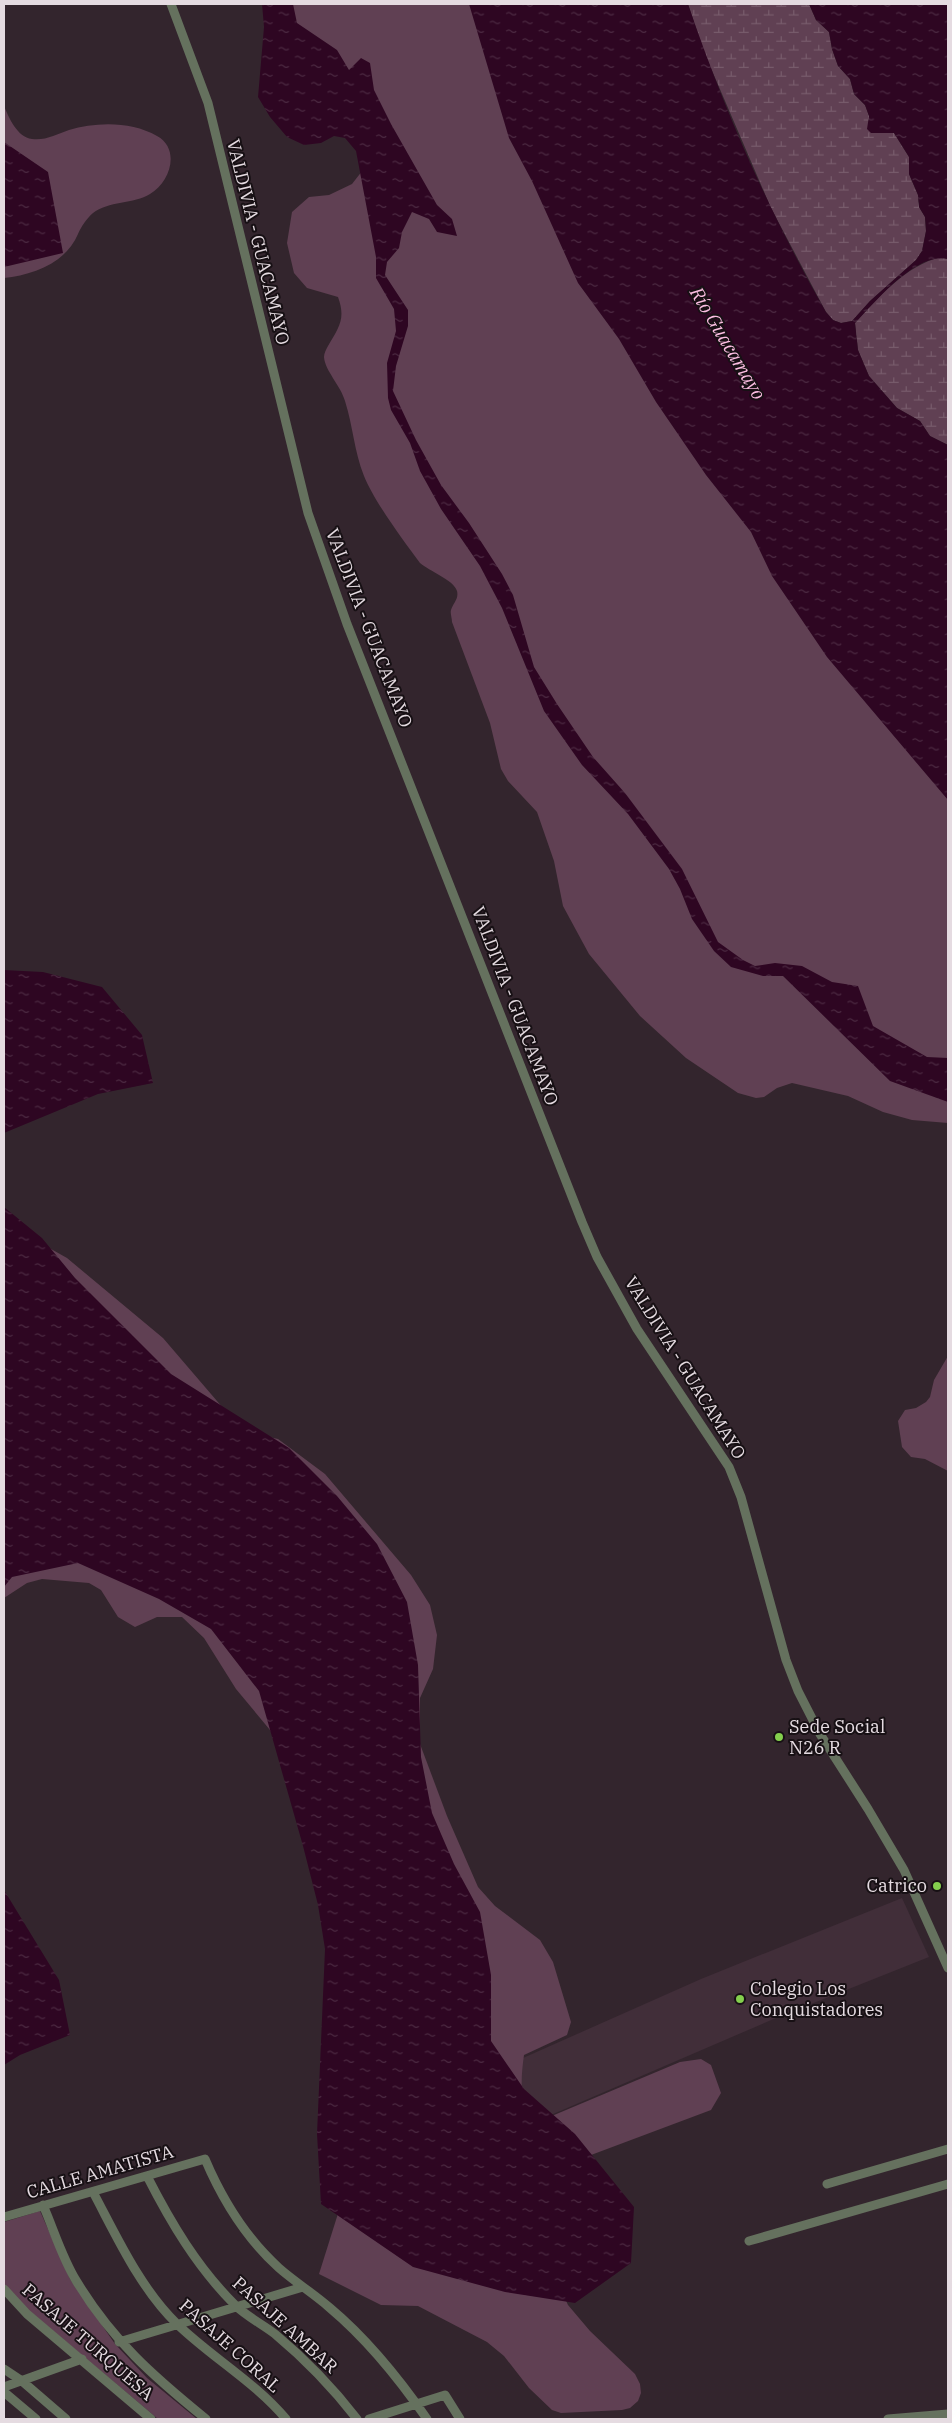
<svg xmlns="http://www.w3.org/2000/svg" width="952" height="2423" font-family="'IBM Plex Serif',serif">
<style>
.built{fill:#412e39}
.wetland{fill:url(#wetland-marsh)}
.park{fill:#604053}
.water{fill:url(#water-ripples)}
.lines{fill:none;stroke-linecap:round;stroke-linejoin:round}
.minor{stroke:#65715e;stroke-width:9}
.poi-dot{fill:#84cf4d;stroke:#171014;stroke-width:2}
.labels{text-anchor:middle;stroke-width:4;stroke-linejoin:round;paint-order:stroke}
.street-label{font-size:18px;fill:#e5dbe1;stroke:#171014}
.poi-label{font-size:18px;fill:#e5dbe1;stroke:#171014;text-anchor:start}
.water-label{font-size:19px;font-style:italic;fill:#fabde1;stroke:#171014}
</style>
<defs>
<pattern id="wetland-marsh" width="20" height="14" patternUnits="userSpaceOnUse" patternTransform="scale(1.25)"><rect width="20" height="14" fill="#604053"/><path d="M1 5h8M5 5V1M11 12h8M15 12V8" fill="none" stroke="#775b6b"/></pattern>
<pattern id="water-ripples" width="26" height="14" patternUnits="userSpaceOnUse" patternTransform="scale(1.25)"><rect width="26" height="14" fill="#2e0622"/><path d="M2 4q2-2 4 0t4 0M15 11q2-2 4 0t4 0" fill="none" stroke="#4c2a42"/></pattern>
</defs>
<rect width="100%" height="100%" fill="#33252d"/>
<path class="built" d="M902 1898 929 1957 776 2018 530 2124 514 2062 701 1979Z"/>
<path class="wetland" d="M688 4H809L816 20 829 32 832 49 838 66 850 79 854 94 865 105 869 116 871 133H894L909 157V174L918 195 919 207 925 217 926 231 922 251 916 260 870 301 852 321 841 323 833 320 826 312 771 208 704 52Z
M941 257 948 259V445L930 436 920 421 897 408 869 376 858 350 855 323C879 297 905 266 941 257Z"/>
<path class="park" d="M265 4H479L948 783V1123L912 1120 883 1112 848 1096 792 1083 777 1088 764 1097 756 1098 738 1093 686 1058 640 1016 589 954 563 906 554 861 537 812 508 781 501 769 490 723 452 622C452 618 450 613 451 610 453 603 459 599 457 591 454 580 429 571 420 563 403 540 374 501 364 476 354 451 353 426 345 401 341 386 325 371 324 357 324 353 326 350 328 346 339 327 346 319 338 297L307 288 294 273 287 243 292 212 309 197 329 195 352 184 366 166Z
M4 106C9 118 17 137 32 139 45 141 57 134 69 130 96 122 131 121 157 136 181 149 170 183 150 194 134 204 108 201 93 213 87 218 81 227 78 234 66 263 33 275 4 278Z
M4 1219 12 1227 67 1258 163 1338 235 1422 251 1433 278 1439 325 1474 411 1575 430 1605 437 1635 433 1669 420 1698V1744L447 1816 478 1887 495 1906 540 1940 553 1962 571 2022 567 2035 524 2055C520 2083 521 2099 528 2126L680 2062 701 2059 711 2065 721 2093 711 2110 567 2164 558 2283 568 2305 590 2331 635 2374 640 2384 641 2393 638 2401 630 2408 622 2410 561 2413 552 2410 529 2388 504 2356 487 2342 418 2306 381 2305 319 2274 341 2204 373 1931 314 1803 270 1730 236 1689 204 1638 182 1617H157L135 1627 118 1617 101 1590 89 1583 42 1579 27 1583 4 1598Z
M948 1356V1471L925 1459 911 1457 902 1447 898 1421 905 1410 916 1408 926 1402 930 1397 934 1380Z
M40 2211 70 2279 115 2344 147 2378 197 2419H158L27 2309 4 2285V2222Z"/>
<path class="water" d="M262 4H293L297 23 337 50 349 70 361 58 370 63 374 90 391 124 437 205 452 219 457 236 437 232 429 219 412 212 402 232 399 248 387 262 385 275 408 310V326L396 366 393 391 416 440 441 485 469 523 502 574 513 595 534 667 557 704 593 757 625 793 682 869 718 942 743 960 755 966 775 963 802 966 832 982 858 986 873 1026 927 1057 948 1058V1102L890 1081 783 976H763L731 967 714 951 692 919 680 889 669 869 628 814 582 765 544 711 502 608 480 566 441 509 420 471 410 443 391 410 388 398 387 363 396 331 394 309 376 278V257L356 151 345 138 334 136 321 143 304 145 287 137 270 117 258 97 264 27Z
M469 4H688C724 110 770 214 826 312L833 320 841 323 852 321 870 301 916 260 922 251 926 231 925 217 919 207 918 195 909 174V157L894 133H871L867 129 869 116 865 105 854 94 850 79 838 66 832 49 829 32 816 20 809 4H948V259C917 251 875 302 855 323L858 350 869 376 897 408 920 421 930 436 948 445V800L827 657 772 576 751 532 706 475 656 402 619 339 578 283 532 181 509 138Z
M4 142 48 172 63 253 4 267Z
M4 970 43 972 102 987 142 1035 153 1083 98 1094 4 1133Z
M4 1207 42 1238 75 1278 171 1374 289 1448 337 1496 377 1544 407 1602 418 1665 421 1757 432 1813 454 1864 480 1912 491 1975V2041L524 2089 575 2134 634 2207 631 2263 575 2303 505 2292 413 2267 321 2204 317 2134 325 1949 318 1905 303 1846 259 1691 211 1629 159 1599 78 1563 12 1577 4 1587Z
M4 1890 59 1980 70 2035 20 2055 4 2065Z"/>
<g class="lines">
<path class="minor" d="M171 4 208 103 308 513 347 624 582 1222 597 1257 637 1329 729 1467 741 1497 786 1660 798 1691 820 1734 868 1809 904 1870 948 1968
M147 2176C171 2223 197 2267 235 2305 246 2316 262 2324 275 2334 305 2359 333 2388 357 2419
M827 2184 948 2149
M93 2192C117 2237 140 2288 177 2324 211 2357 255 2382 286 2419
M43 2205C54 2230 62 2258 77 2282 113 2341 153 2376 206 2419
M4 2217 205 2159C222 2199 247 2239 279 2268 295 2282 314 2294 330 2308 367 2339 400 2380 427 2419
M749 2241 948 2184
M4 2289 27 2314 151 2419
M119 2342 303 2287
M4 2369 22 2381 66 2419
M4 2387 82 2359
M4 2392 36 2419
M369 2419 445 2395 460 2419
M888 2419 948 2414"/>
</g>
<g class="poi-dot">
<circle cx="779" cy="1737" r="5"/>
<circle cx="937" cy="1886" r="5"/>
<circle cx="740" cy="1999" r="5"/>
</g>
<g class="labels">
<g class="street-label">
<text transform="translate(258 242) rotate(76)" y="6">VALDIVIA - GUACAMAYO</text>
<text transform="translate(369 628) rotate(69)" y="6">VALDIVIA - GUACAMAYO</text>
<text transform="translate(515 1006) rotate(69)" y="6">VALDIVIA - GUACAMAYO</text>
<text transform="translate(685 1368) rotate(58)" y="6">VALDIVIA - GUACAMAYO</text>
<text transform="translate(100 2172) rotate(-16)" y="6">CALLE AMATISTA</text>
<text transform="translate(285 2325) rotate(42)" y="6">PASAJE AMBAR</text>
<text transform="translate(88 2342) rotate(41)" y="6">PASAJE TURQUESA</text>
<text transform="translate(230 2346) rotate(42)" y="6">PASAJE CORAL</text>
</g>
<g class="poi-label">
<text x="789" y="1733">Sede Social<tspan x="789" dy="21">N26 R</tspan></text>
<text x="927" y="1892" text-anchor="end">Catrico</text>
<text x="750" y="1995">Colegio Los<tspan x="750" dy="21">Conquistadores</tspan></text>
</g>
<g class="water-label">
<text transform="translate(728 343) rotate(59)" y="7">Río Guacamayo</text>
</g>
</g>
<rect width="952" height="2423" fill="none" stroke="#e5dbe1" stroke-width="10"/>
</svg>
